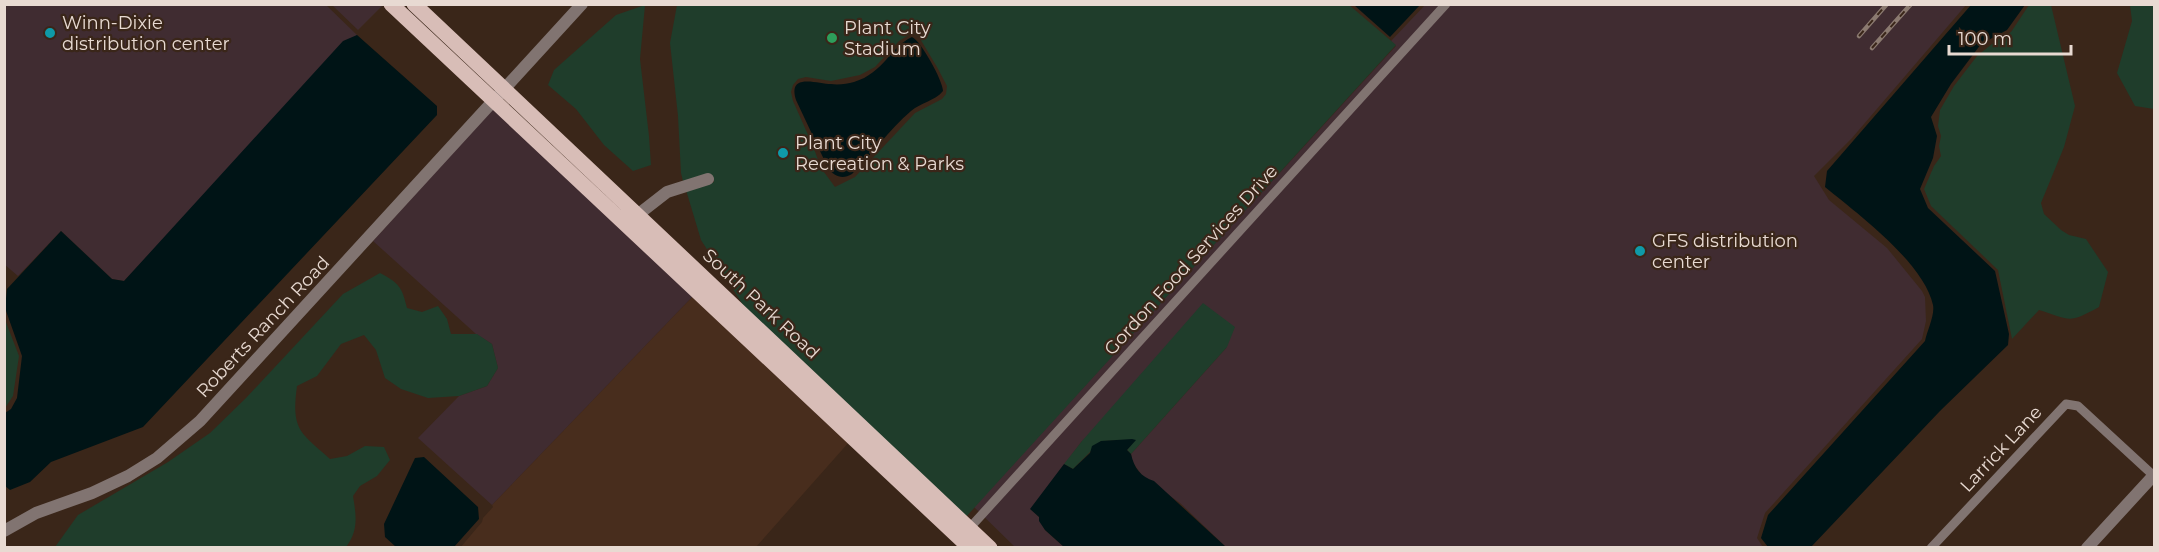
<svg xmlns="http://www.w3.org/2000/svg" width="2159" height="552" font-family="Montserrat,sans-serif">
<style>
.built{fill:#482d1d}
.industrial{fill:#402c31}
.green{fill:#1f3d2b;fill-rule:evenodd}
.water{fill:#001416}
.lines{fill:none;stroke-linecap:round;stroke-linejoin:round}
.minor{stroke:#817471;stroke-width:9}
.tertiary{stroke:#817471;stroke-width:12}
.primary{stroke:#d8bdb7;stroke-width:15}
.rail-casing{stroke:#8b7a70;stroke-width:4.5}
.rail{stroke:#3a2619;stroke-width:2;stroke-dasharray:7;stroke-linecap:butt}
.culture-dot{fill:#0f9aa8;stroke:#3a2619;stroke-width:2}
.leisure-dot{fill:#2e9e5b;stroke:#3a2619;stroke-width:2}
.labels{text-anchor:middle;stroke-width:4.5;stroke-linejoin:round;paint-order:stroke}
.poi-label{font-size:18px;fill:#e8dad2;stroke:#3a2619;text-anchor:start}
.street-label{font-size:18px;fill:#e8dad2;stroke:#3a2619}
</style>
<rect width="100%" height="100%" fill="#3a2619"/>
<path class="built" d="M694 295 850 441 756 547 460 548 482 522 483 518 493 507 492 505Z"/>
<path class="industrial" d="M4 5H326L357 35 124 281 112 279 61 231 18 276 4 264Z
M332 5H383L358 30Z
M1425 5H1966L1852 138 1814 176 1829 200 1887 248 1922 291 1925 297 1926 321 1922 339 1765 513 1757 538 1763 547H1226L1180 503 1144 478 1133 463 1131 454 1227 347 1082 441 1031 509 1039 517 1045 530 1064 547H1015L974 507 1383 60 1396 46 1391 41Z
M494 107 694 295 492 505 418 438 459 396 487 386 498 368 492 344 476 334 373 241Z"/>
<path class="green" d="M1348 4 1396 45 965 518 747 311 701 240 686 190 714 182 711 174 683 181 681 173 678 116 670 43 677 5ZM912 33 919 37 937 67 947 86 946 94 942 99 915 113 855 177 835 187 821 168 813 146 793 101 791 92 793 85 798 79 806 77 831 81 860 75 875 67 899 41Z
M645 5 640 59 649 136 651 165 633 171 604 145 576 109 548 85 554 70 616 15Z
M2029 5H2051L2075 106 2064 147 2041 203 2044 214 2061 230 2069 235 2086 239 2108 272 2099 307C2068 324 2071 320 2039 310L2012 339 1998 270 1931 206 1924 189 1934 166 1941 156 1939 146 1941 136 1938 126 1940 110 1954 86 1977 56 1997 40 2011 32Z
M2130 5H2154V109L2135 106 2117 73 2132 21Z
M380 273C399 283 402 287 407 308L422 312 438 306 447 319 451 334H477L492 344 498 368 487 386 459 396 428 398 401 389 385 378 376 350 364 335 341 344 317 376 297 386C291 430 300 432 330 459L347 456 365 446 384 447 390 460 377 476 360 486 353 496C356 514 359 531 346 547H55L78 515 168 462 210 433 246 398 343 294Z
M1203 303 1235 327 1227 347 1131 454 1127 450 1135 440 1101 441 1073 469 1064 464 1082 441Z
M4 317 19 356 13 396 5 408Z"/>
<path class="water" d="M1354 5H1420L1390 37Z
M1971 5H2025L2007 30 1981 44 1951 84 1931 117 1937 136 1933 158 1920 189 1928 208 1995 271 2009 334 2008 345 1940 411 1811 547H1768L1761 538 1768 515 1925 341C1927 331 1935 315 1933 305 1924 263 1858 214 1825 187L1827 171Z
M357 35 437 106V115L143 427 51 462 30 482 10 490 5 486V413L11 409 17 398 22 356 5 308 7 289 61 231 112 279 124 281 343 41Z
M912 37C921 41 943 81 943 91 935 101 920 103 911 111 889 130 872 154 852 174 842 180 834 176 828 168L796 100C787 72 818 84 831 84 838 85 847 84 854 82 884 73 890 47 912 37Z
M1132 439 1136 440 1127 450 1131 454C1134 468 1141 477 1154 481L1226 547H1064L1045 530 1039 521V517L1030 509 1064 464 1073 469 1090 453 1092 446 1101 441Z
M424 457 478 507 479 519 454 547H396L385 537 384 524 415 458Z"/>
<g class="lines">
<path class="minor" d="M966 532 1446 4
M1931 548 2066 404 2078 406 2154 476"/>
<path class="tertiary" d="M631 220 667 192 708 179
M4 531 36 513 92 493 128 476 157 458 200 421 582 4
M2087 548 2154 475"/>
<path class="primary" d="M391 4 970 548
M414 4 990 548"/>
<g class="rail-casing">
<path id="rail" d="M1859 36 1887 4
M1872 48 1911 4"/>
</g>
<use href="#rail" class="rail"/>
</g>
<g class="culture-dot">
<circle cx="50" cy="33" r="6"/>
<circle cx="783" cy="153" r="6"/>
<circle cx="1640" cy="251" r="6"/>
</g>
<circle class="leisure-dot" cx="832" cy="38" r="6"/>
<g class="labels">
<g class="poi-label">
<text x="62" y="29">Winn-Dixie<tspan x="62" dy="21">distribution center</tspan></text>
<text x="844" y="34">Plant City<tspan x="844" dy="21">Stadium</tspan></text>
<text x="795" y="149">Plant City<tspan x="795" dy="21">Recreation &amp; Parks</tspan></text>
<text x="1652" y="247">GFS distribution<tspan x="1652" dy="21">center</tspan></text>
</g>
<g class="street-label">
<text transform="translate(1191 260) rotate(-48)" y="6">Gordon Food Services Drive</text>
<text transform="translate(761 304) rotate(43)" y="6">South Park Road</text>
<text transform="translate(263 327) rotate(-47)" y="6">Roberts Ranch Road</text>
<text transform="translate(2001 449) rotate(-47)" y="6">Larrick Lane</text>
</g>
</g>
<rect width="2159" height="552" fill="none" stroke="#e8dad2" stroke-width="12"/>
<path d="M1949 45v9h122v-9" fill="none" stroke="#e8dad2" stroke-width="3"/>
<text x="1958" y="45" font-size="18" fill="#e8dad2" stroke="#3a2619" stroke-width="4.5" paint-order="stroke">100 m</text>
</svg>
